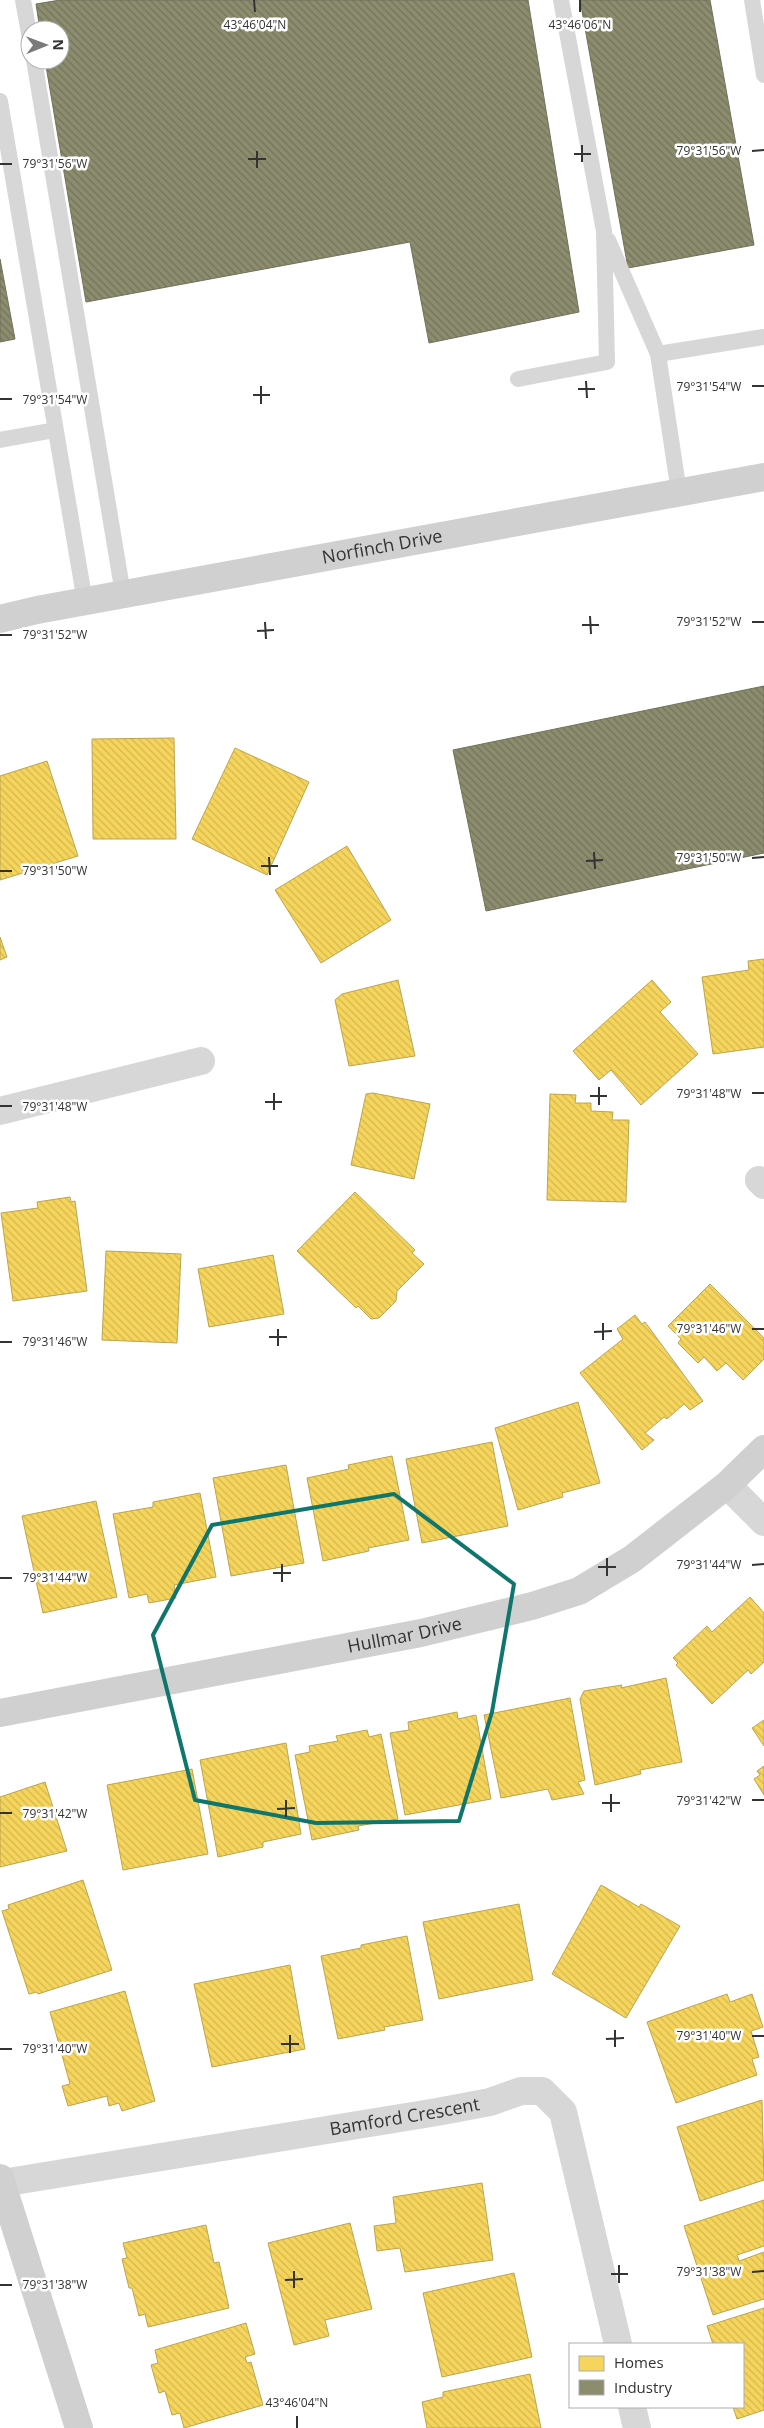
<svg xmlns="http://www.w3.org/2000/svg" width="764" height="2428" font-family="'Open Sans',sans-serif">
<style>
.homes{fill:url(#homes-back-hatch);stroke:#bca450}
.industry{fill:url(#industry-back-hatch);stroke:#71715c}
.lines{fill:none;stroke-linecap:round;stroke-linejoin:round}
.lane{stroke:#d7d7d7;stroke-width:16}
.street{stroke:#d7d7d7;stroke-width:28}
.secondary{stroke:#d0d0d0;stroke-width:28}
.marked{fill:none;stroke:#0f766e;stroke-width:4;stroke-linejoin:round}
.ticks{fill:none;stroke:#333;stroke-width:2}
.labels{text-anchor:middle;stroke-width:5;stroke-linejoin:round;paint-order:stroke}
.street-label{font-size:18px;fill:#333;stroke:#fff}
.ticks-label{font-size:12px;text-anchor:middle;fill:#333;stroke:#fff;stroke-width:5;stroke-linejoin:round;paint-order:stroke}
</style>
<defs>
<pattern id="homes-back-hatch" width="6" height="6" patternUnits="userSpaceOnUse" patternTransform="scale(1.25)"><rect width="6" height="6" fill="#f6d55c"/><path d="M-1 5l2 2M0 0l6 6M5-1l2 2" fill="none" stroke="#d3b750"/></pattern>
<pattern id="industry-back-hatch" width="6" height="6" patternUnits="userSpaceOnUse" patternTransform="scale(1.25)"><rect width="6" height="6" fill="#8c8c6e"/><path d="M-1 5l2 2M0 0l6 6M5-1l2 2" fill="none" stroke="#73735b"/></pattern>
</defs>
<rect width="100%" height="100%" fill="#fff"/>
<path class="homes" d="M174 738 176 839H93L92 739Z
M235 748 309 782 267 875 192 839Z
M47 761 78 856 0 880V776Z
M347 846 391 920 321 963 275 890Z
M0 937 7 957 0 960Z
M764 959V1047L713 1054 702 977 749 970 748 961Z
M398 980 415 1056 349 1066 335 1000 342 994Z
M652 980 671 1002 660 1012 698 1054 641 1105 611 1070 599 1080 573 1051Z
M373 1093 430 1104 414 1179 351 1165 366 1094Z
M550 1094 576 1095 575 1103H591V1111L613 1112 612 1120H629L626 1202 547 1200Z
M355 1192 415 1250 412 1253 424 1264 397 1291 396 1301 379 1318 371 1319 358 1306 356 1308 297 1251Z
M70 1197 71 1202 75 1201 87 1291 13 1301 1 1213 38 1208 37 1202Z
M106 1251 181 1254 177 1343 102 1340Z
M273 1255 284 1314 209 1327 198 1269Z
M710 1284 764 1338V1359L743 1380 726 1363 717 1371 704 1357 698 1363 678 1343 681 1339 668 1326Z
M635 1315 642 1324 645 1322 703 1401 690 1410 684 1404 667 1419 664 1417 645 1433 654 1440 642 1450 580 1373 623 1339 617 1329Z
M578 1402 600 1483 562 1493 563 1497 518 1510 495 1428Z
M492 1442 508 1526 422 1543 406 1459Z
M392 1456 409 1540 368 1548 369 1551 323 1561 307 1478 349 1469 348 1465Z
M286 1465 304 1563 231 1576 213 1478Z
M200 1493 216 1577 174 1585 176 1598 149 1603 147 1594 129 1598 113 1514 153 1507V1502Z
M96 1501 117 1597 43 1613 22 1516Z
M750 1597 764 1613V1662L751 1674 748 1670 712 1704 676 1665 678 1663 673 1658 707 1626 712 1632Z
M666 1678 682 1762 640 1770 641 1774 595 1785 580 1699 584 1691 622 1685 621 1688Z
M570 1698 585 1780 578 1782 584 1794 552 1800 548 1789 501 1798 484 1715Z
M457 1712 458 1719 476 1715 491 1799 405 1815 390 1733 409 1730 408 1722Z
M764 1720V1746L752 1728Z
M367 1730 369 1737 381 1734 398 1819 358 1826 359 1830 312 1840 295 1755 310 1752 309 1746 338 1741 336 1736Z
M286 1743 301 1834 263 1842V1847L218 1857 200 1760Z
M764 1766V1795L754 1779 760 1775 757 1771Z
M192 1769 208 1854 123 1870 107 1785Z
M45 1782 67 1851 0 1867V1797Z
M83 1880 112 1970 38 1994 37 1992 29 1994 2 1911 9 1909 8 1905Z
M601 1885 639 1907 641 1904 680 1926 626 2018 552 1974Z
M519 1904 533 1980 439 1999 423 1922Z
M407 1936 423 2020 384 2027 385 2030 338 2039 321 1956 361 1948V1945Z
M290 1965 305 2049 212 2067 194 1984Z
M125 1991 155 2101 122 2111 119 2103 109 2106 107 2096 68 2106 62 2086 70 2084 50 2012Z
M727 1994 730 2002 752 1994 763 2027 751 2031 759 2057 752 2059 757 2075 676 2103 647 2022Z
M762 2100 764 2180 700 2201 677 2127Z
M482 2183 493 2260 405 2272 400 2248 377 2251 374 2226 396 2223 393 2197Z
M764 2200V2246L737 2255 739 2261 764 2252V2299L713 2315 684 2226Z
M350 2223 372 2309 325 2320 329 2336 294 2345 268 2243Z
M206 2225 214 2263 219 2262 229 2308 148 2327 145 2314 139 2316 132 2288H129L122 2259 127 2258 123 2243Z
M514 2273 532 2357 442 2377 423 2293Z
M764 2308V2410L737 2419 733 2407H743V2344H713L707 2326Z
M246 2323 255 2354 245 2357 247 2363 251 2362 263 2405 184 2428 180 2413 172 2415 165 2391 159 2393 151 2365 158 2363 155 2350Z
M530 2374 541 2428H427L422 2402 443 2397V2392Z"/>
<path class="industry" d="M60 0H528L579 312 429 343 410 242 86 302 45 60H60V30H40L36 4Z
M580 0H710L754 245 628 268Z
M0 259 15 339 0 342Z
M764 686V853L486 911 453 750Z"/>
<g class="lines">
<path class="lane" d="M23 0 30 39
M752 0 764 75
M34 60 123 594
M0 101 85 602
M608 240 658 354 679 492
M658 354 764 337
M518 379 607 362 604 231 561 0
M0 440 55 430"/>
<g class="street">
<path d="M0 1111 201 1061"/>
<path d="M759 1180 764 1185"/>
<path d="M727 1485 764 1522"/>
<path id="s1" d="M2 2183 437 2112 490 2102 521 2091H542L563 2112 618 2344"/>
<path d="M632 2407 637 2428"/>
</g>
<g class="secondary">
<path id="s2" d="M0 619 37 610 764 477"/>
<path id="s3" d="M0 1713 421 1633 532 1606 579 1591 632 1559 727 1485 764 1449"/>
<path d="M0 2178 79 2428"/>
</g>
</g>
<path class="marked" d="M394 1494 514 1584 492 1712 459 1821 316 1823 195 1800 153 1635 212 1525Z"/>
<path class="ticks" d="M254 0 255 12M580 0V12M582 145V162M257 151V168M752 151 764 150M574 154H591M248 159H266M0 164H12M586 381 587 398M261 386V404M752 386H764M578 389H595M253 395H270M0 399H12M590 616 591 634M265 622 266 639M752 622H764M582 625H599M257 631 274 630M0 635H12M594 852 595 869M269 857 270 875M752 858 764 857M586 861 603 860M261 866H278M0 871H12M599 1087V1105M274 1093V1110M752 1093H764M590 1096H607M265 1102H282M0 1106H12M603 1323V1340M278 1329V1346M752 1329H764M594 1332 612 1331M269 1337H287M0 1342H12M607 1558V1576M282 1564V1582M752 1565 764 1564M598 1567H616M273 1573H291M0 1578H12M611 1794V1812M286 1800V1817M752 1800H764M602 1803H620M277 1809 295 1808M0 1813H12M615 2030V2047M290 2035V2053M752 2036H764M606 2039 624 2038M281 2044H299M0 2049H12M619 2265V2283M294 2271V2288M752 2272 764 2271M611 2274H628M285 2280 303 2279M0 2285H12M297 2416V2428"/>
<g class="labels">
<g class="street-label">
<text dy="6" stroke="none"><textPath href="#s2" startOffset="389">Norfinch Drive</textPath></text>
<text dy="6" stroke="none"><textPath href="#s3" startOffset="412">Hullmar Drive</textPath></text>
<text dy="6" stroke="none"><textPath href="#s1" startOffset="408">Bamford Crescent</textPath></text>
</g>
</g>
<g class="ticks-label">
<text x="255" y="29">43°46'04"N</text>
<text x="580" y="29">43°46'06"N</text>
<text x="709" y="155">79°31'56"W</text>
<text x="55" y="168">79°31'56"W</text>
<text x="709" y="391">79°31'54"W</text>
<text x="55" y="404">79°31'54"W</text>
<text x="709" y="626">79°31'52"W</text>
<text x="55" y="639">79°31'52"W</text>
<text x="709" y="862">79°31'50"W</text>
<text x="55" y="875">79°31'50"W</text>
<text x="709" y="1098">79°31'48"W</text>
<text x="55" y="1111">79°31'48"W</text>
<text x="709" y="1333">79°31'46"W</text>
<text x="55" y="1346">79°31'46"W</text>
<text x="709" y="1569">79°31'44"W</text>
<text x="55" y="1582">79°31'44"W</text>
<text x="709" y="1805">79°31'42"W</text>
<text x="55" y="1818">79°31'42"W</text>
<text x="709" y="2040">79°31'40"W</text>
<text x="55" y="2053">79°31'40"W</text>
<text x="709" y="2276">79°31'38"W</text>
<text x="55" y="2289">79°31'38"W</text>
<text x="297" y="2407">43°46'04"N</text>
</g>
<rect x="569" y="2343" width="175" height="65" fill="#ffffff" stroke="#adadad"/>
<rect x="579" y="2356" width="25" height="15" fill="#f6d55c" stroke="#adadad"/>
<text x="614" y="2368" font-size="15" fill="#333333">Homes</text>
<rect x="579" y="2380" width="25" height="15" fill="#8c8c6e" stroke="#adadad"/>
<text x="614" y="2393" font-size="15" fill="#333333">Industry</text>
<g transform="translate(45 45) rotate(89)"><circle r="24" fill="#ffffff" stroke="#adadad"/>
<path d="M0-4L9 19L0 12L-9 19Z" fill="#7a7a7a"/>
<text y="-8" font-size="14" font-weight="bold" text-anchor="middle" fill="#333333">N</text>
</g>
</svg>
